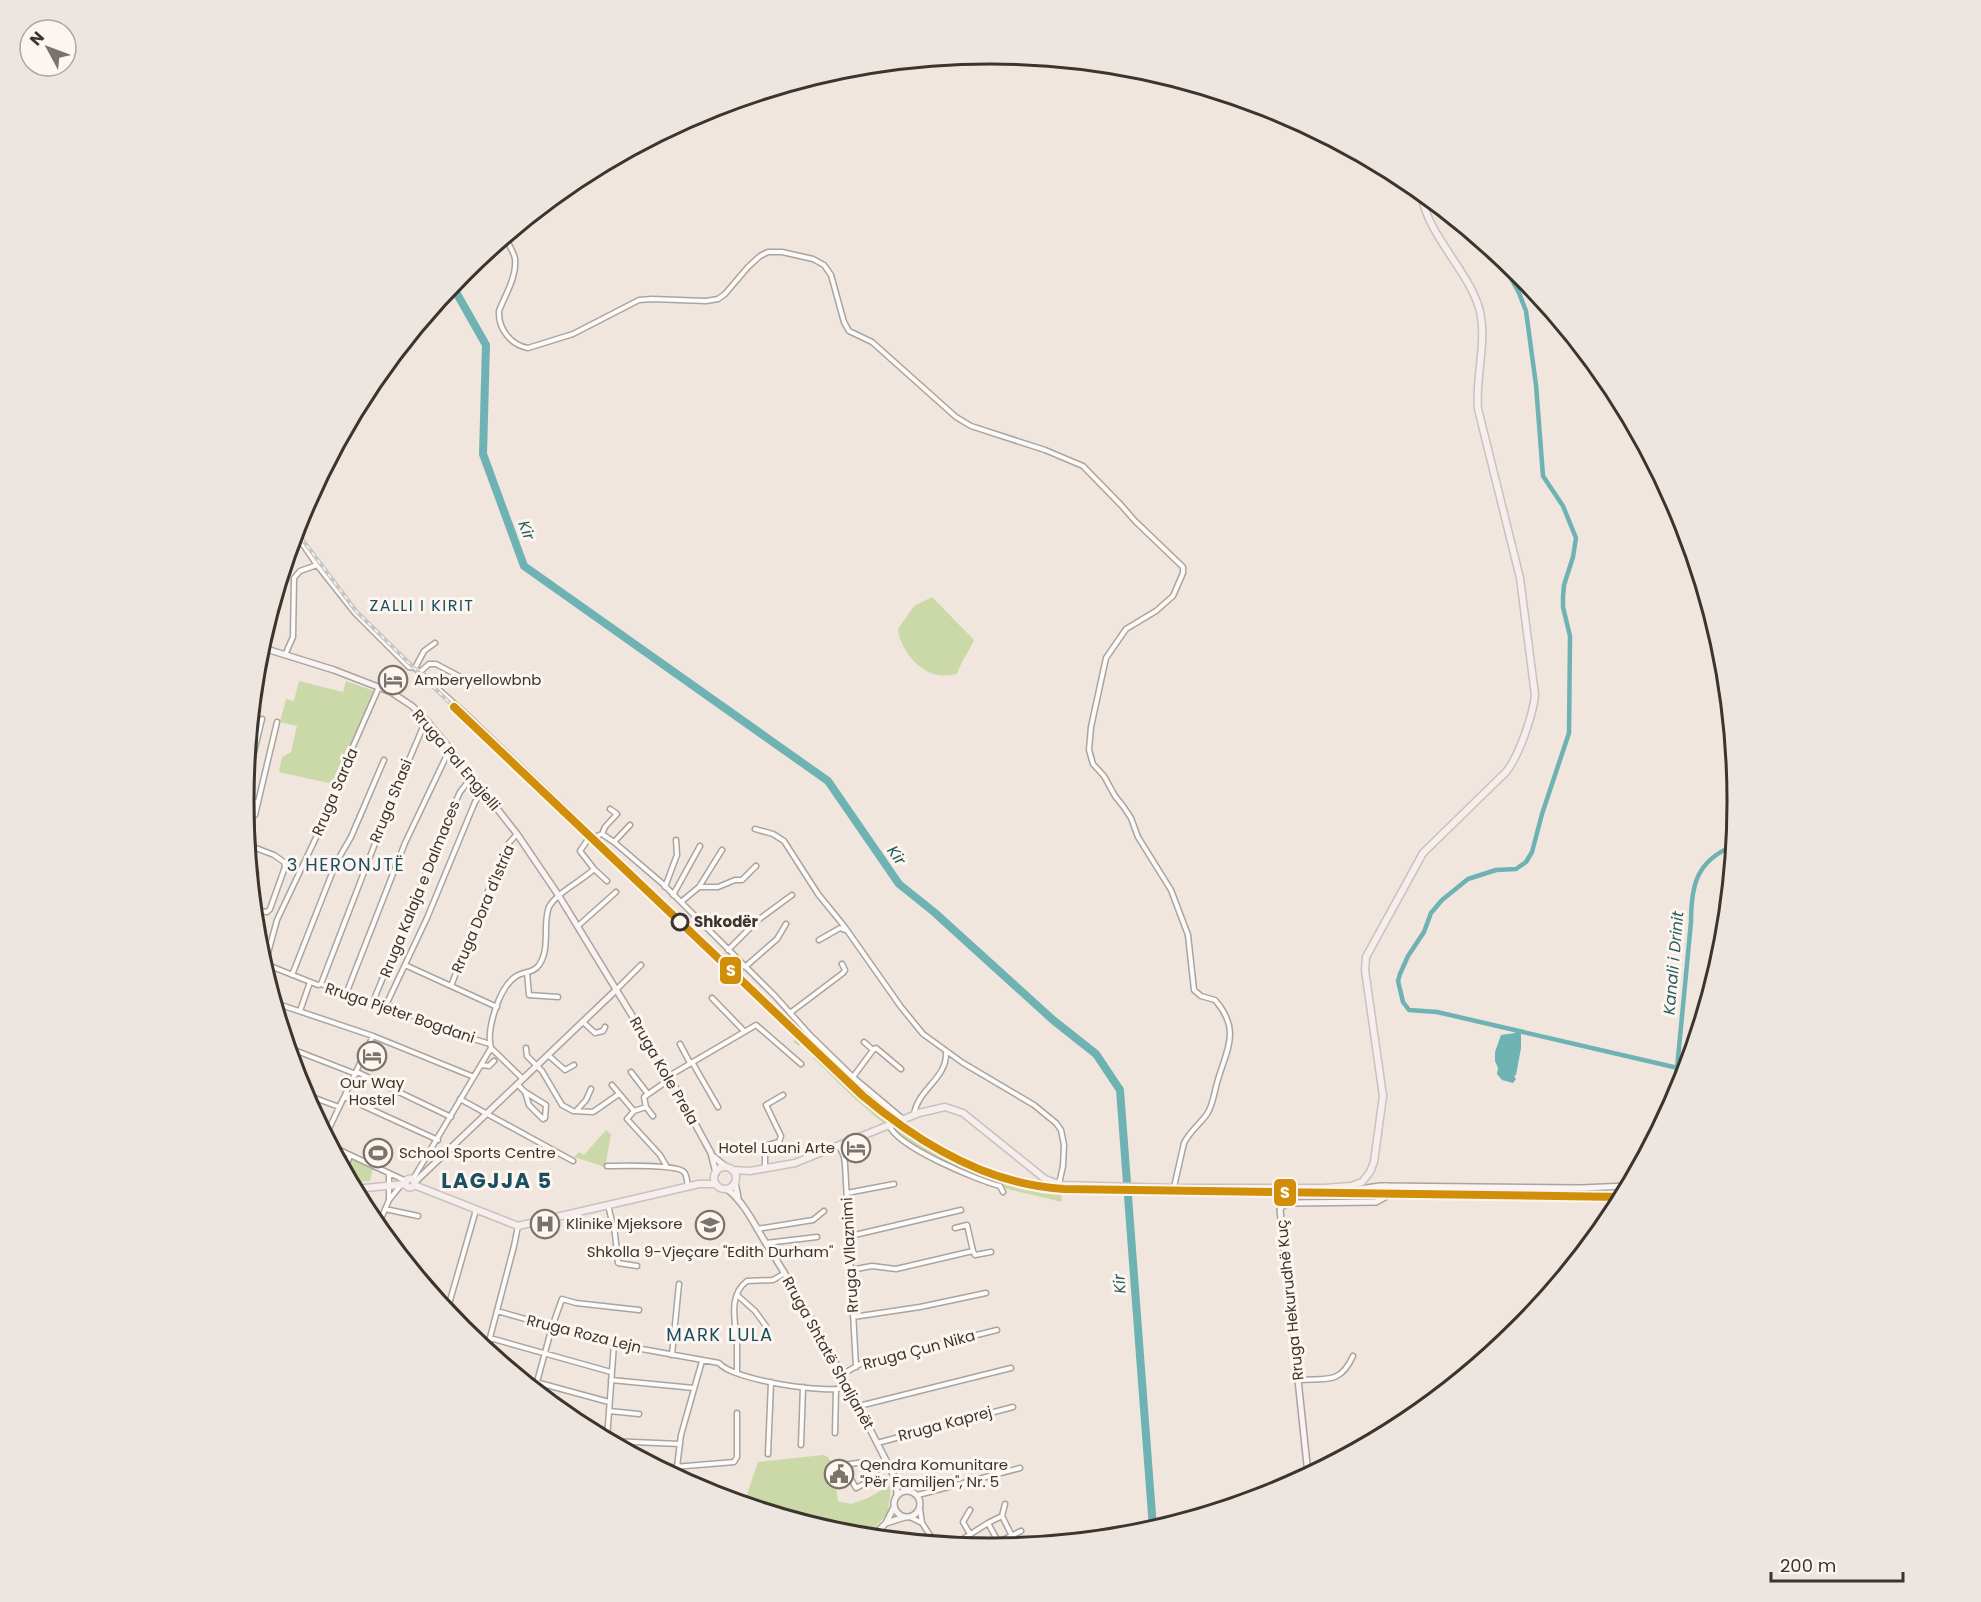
<svg xmlns="http://www.w3.org/2000/svg" width="1981" height="1602" font-family="Poppins,sans-serif">
<style>
.green{fill:#cbd8a7}
.water{fill:#6eb2b3}
.lines{fill:none;stroke-linecap:round;stroke-linejoin:round}
.canal{stroke:#6eb2b3;stroke-width:4.5}
.river{stroke:#6eb2b3;stroke-width:8}
.street-casing{stroke:#aba39d;stroke-width:7}
.secondary-casing{stroke:#aba39d;stroke-width:8}
.primary-casing{stroke:#c7c2be;stroke-width:9}
.street{stroke:#fdfbfa;stroke-width:4}
.secondary{stroke:#f9f4f3;stroke-width:5}
.primary{stroke:#f5eeed;stroke-width:6}
.rail-casing{stroke:#c7c5c2;stroke-width:4}
.rail{stroke:#fdf5ef;stroke-width:1.5;stroke-dasharray:4.5;stroke-linecap:butt}
.rail-1-casing{stroke:#fdf5ef;stroke-width:12}
.rail-1{stroke:#d18f09;stroke-width:8}
.stop-dot{fill:#fdf5ef;stroke:#3b352e;stroke-width:3}
.labels{text-anchor:middle;stroke-width:6;stroke-linejoin:round;paint-order:stroke}
.poi-label{font-size:15px;fill:#3b352e;stroke:#fdf5ef;text-anchor:start}
.street-label{font-size:15px;fill:#3b352e;stroke:#fdf5ef}
.stop-label{font-size:15px;font-weight:bold;fill:#3b352e;stroke:#fdf5ef;text-anchor:start}
.water-label{font-size:16px;font-style:italic;fill:#275e61;stroke:#fdf5ef}
.neighbourhood-label{font-size:16px;letter-spacing:1.5px;fill:#1b4e5f;stroke:#fdf5ef}
.quarter-label{font-size:18px;letter-spacing:1.5px;fill:#1b4e5f;stroke:#fdf5ef}
.district-label{font-size:21px;font-weight:bold;letter-spacing:1.5px;fill:#1b4e5f;stroke:#fdf5ef}
.rim{fill:none;stroke:#3b352e;stroke-width:3}
.line-badge{stroke:#fdf5ef;stroke-width:2}
.badge-label{font-size:16px;text-anchor:middle;font-weight:bold;fill:#fff}
</style>
<rect width="100%" height="100%" fill="#f0e6dd"/>
<path class="green" d="M932 597 974 640C969 652 961 661 957 674 951 675 944 676 938 675 917 671 900 648 898 629L914 606Z
M299 681 343 692 346 681 374 691 373 698 339 776 333 784 279 772 282 757 291 752 297 726 280 722 286 699 294 701Z
M806 1034 858 1084 896 1117 892 1120 803 1039Z
M798 1037 888 1121 884 1124 854 1098 813 1058 816 1054 812 1050H810L802 1043 799 1046 793 1042Z
M897 1127C948 1164 1000 1181 1061 1191L1062 1202 1003 1188 1001 1184C964 1174 921 1154 891 1129Z
M606 1130 611 1134 605 1167 574 1157 579 1152 584 1155Z
M351 1158 373 1168 370 1181 351 1182 346 1173Z
M823 1455 828 1457 833 1467 838 1501 851 1504 868 1498 891 1485 888 1513 867 1536 844 1534 744 1503 758 1462Z"/>
<path class="water" d="M1517 1031 1521 1034V1048L1516 1075 1514 1076 1516 1079 1513 1083 1502 1080 1497 1074 1498 1068 1495 1061V1052L1501 1035 1515 1033Z"/>
<g class="lines">
<path class="canal" d="M1499 256 1519 293 1526 311 1536 385 1543 476 1563 506 1576 538 1573 557 1564 585 1563 597V607L1570 636 1569 733 1542 814 1532 852 1526 862 1516 869 1496 870 1468 879 1442 900 1431 913 1424 932 1408 956 1400 974 1398 981 1403 1002 1409 1010 1437 1012 1678 1068
M1674 1100 1691 922C1691 886 1696 861 1733 846"/>
<path class="river" d="M452 285 486 345 483 454 524 566 828 781 899 884 934 912 1053 1020 1096 1054 1120 1090 1153 1528"/>
<g class="street-casing">
<path id="street" d="M507 236C507 245 514 251 515 259 517 277 505 295 499 311 498 329 511 345 528 348L573 334 639 300 652 299 706 301 718 299 725 294 748 267 760 256 768 252H782L813 259 824 265 831 275 844 322 849 331 872 342 956 417 971 426 1045 450 1083 466 1121 505 1135 521 1183 567V573L1173 596 1156 611 1126 629 1106 658 1091 727 1089 750 1093 764 1104 776 1115 796 1123 806 1131 818 1138 837 1171 890 1188 935 1194 990 1201 996 1215 1000C1242 1031 1226 1050 1217 1083 1214 1093 1213 1105 1207 1114 1200 1124 1190 1131 1184 1143L1174 1187
M295 533 317 565 355 613 409 667 415 668 466 714 594 837 602 834 614 842 663 884 775 996 810 1035 853 1077 903 1119
M285 655 293 637 294 578 300 571 317 565
M415 668 424 651 435 643
M420 672 429 664H436L472 683H483
M379 687 347 760 321 827 277 920 265 964 318 985 321 984 370 1004H384L467 1037 490 1044
M244 793 262 719
M244 800 258 803
M255 815 277 722
M755 829 773 834 784 841 818 894 844 926 901 1007 923 1034 963 1063 1034 1105 1056 1123 1061 1130 1064 1145 1063 1166 1059 1184
M602 834 605 827 617 814 610 809
M591 835 580 851 594 869
M614 842 630 825
M248 845 274 855 284 862 285 867 270 909 267 912 254 910
M251 872 256 873
M665 887 677 855 676 840
M699 887 722 850
M673 895 700 846
M681 902 699 887H718L735 880H742L756 866
M578 926 616 892
M819 940 840 928 845 930
M728 950 758 920 792 895
M405 965 497 1007
M745 967 777 939 786 924
M527 972 529 995 558 997
M292 975 336 863 351 837 384 760
M321 984 391 802 426 720
M451 986 481 908 508 844 517 834
M616 990 641 965
M346 994 405 843 446 757 451 750
M712 998 744 1031
M275 1003 373 1036 474 1077
M372 1004 455 803 460 792 472 777
M386 1005 427 918 475 802 483 791
M300 1011 310 982
M790 1013 843 973 845 970 842 964
M583 1022 595 1033 603 1031 605 1027
M864 1042 873 1050 876 1048 901 1069
M680 1044 690 1063
M289 1048 356 1074
M491 1048 523 1079
M526 1048 527 1056 542 1071 562 1105 573 1111 593 1112 619 1094
M548 1055 565 1070 574 1065
M692 1062 718 1107
M481 1065 489 1066 494 1061
M357 1072 451 1117
M631 1072 648 1094
M669 1076 756 1025 801 1064
M853 1077 873 1050
M517 1084 525 1092 529 1105 543 1119 545 1118 546 1105 525 1092
M612 1085 634 1111
M304 1094 339 1107
M344 1097 438 1140
M460 1099 573 1161
M646 1107 634 1111 627 1119 660 1155 667 1167
M577 1110 586 1100 591 1089
M914 1115C917 1089 948 1079 946 1051
M653 1116 646 1107 644 1097 670 1079
M889 1125C897 1147 977 1180 1000 1186L1003 1192
M326 1135 373 1036
M839 1145 844 1157 845 1164 856 1367
M333 1147 406 1181
M607 1166C619 1166 677 1164 684 1172 687 1175 687 1182 688 1186
M765 1169V1154L768 1145 779 1142 781 1136 766 1105 783 1095
M345 1170 350 1155
M389 1174V1199
M413 1179 491 1048C486 1030 499 988 515 977 522 971 533 974 539 965 551 948 542 924 549 907 557 892 582 881 594 869L607 881
M847 1193 894 1184
M608 1205 615 1234 618 1263 637 1266
M385 1209 418 1216
M378 1226 389 1200 401 1185
M955 1228 967 1225 973 1251
M757 1229 813 1220 824 1211
M849 1235 859 1234 961 1210
M766 1243 817 1237
M851 1270 872 1266 896 1269 973 1251 975 1255 991 1252
M737 1295 755 1311 766 1326
M447 1311 476 1210
M497 1311 614 1344 719 1363C732 1380 829 1395 849 1387
M853 1317 920 1307 986 1293
M490 1338 611 1372
M487 1349 514 1246 518 1226
M672 1355 679 1284
M737 1372C737 1363 737 1353 737 1344 736 1323 727 1296 747 1281L773 1280 785 1273
M843 1374 860 1364 997 1330
M521 1378 609 1402
M611 1380 694 1388
M1298 1380C1326 1378 1340 1385 1353 1356
M535 1389 552 1327 562 1299 576 1303 639 1310
M859 1406 1011 1368
M609 1411 639 1414
M579 1424 607 1431
M835 1433 836 1389
M607 1439 614 1344
M610 1441 680 1444
M877 1443 1013 1407
M801 1445 803 1387
M768 1454 771 1382
M865 1462 874 1479 856 1488 843 1465Z
M677 1467 681 1435 702 1361
M662 1468 734 1462 737 1457V1413
M871 1473 888 1465
M918 1495 1020 1468
M920 1509 922 1523 935 1543
M1002 1516 1005 1504
M910 1517 922 1523
M988 1523 1002 1516 1012 1536
M970 1534 963 1522 970 1510
M999 1542 1021 1531
M955 1544 988 1523 1001 1547"/>
</g>
<g class="secondary-casing">
<path id="secondary" d="M260 647 334 670 391 692 412 706 426 720 451 750 517 834 559 896 669 1076 711 1153 716 1173
M714 1157 726 1167
M415 1182 616 990
M735 1183 738 1197
M727 1189C745 1203 755 1226 767 1245 815 1320 855 1400 896 1480L897 1495
M1327 1189 1346 1191 1380 1186 1581 1188 1627 1186
M1308 1474 1280 1210 1283 1205 1291 1203 1376 1202 1385 1197 1386 1186
M894 1504a13 13 0 1 1 26 0a13 13 0 1 1-26 0Z
M886 1523 905 1517
M873 1536 886 1523 894 1507"/>
</g>
<g class="primary-casing">
<path id="primary" d="M714 1178a11 11 0 1 1 22 0a11 11 0 1 1-22 0Z
M732 1170 750 1171 795 1163 919 1113 945 1107 963 1113 1045 1179 1061 1185 1174 1188H1324L1351 1186 1362 1182 1370 1172 1374 1162 1383 1096 1365 970 1366 957 1423 853 1506 772C1519 756 1533 715 1535 695L1520 578 1478 409C1475 377 1488 339 1479 308 1467 268 1426 234 1421 192
M405.5 1183a4.5 4.5 0 1 1 9 0a4.5 4.5 0 1 1-9 0Z
M414 1185 518 1226 699 1184H716
M355 1189 406 1184"/>
</g>
<use href="#street" class="street"/>
<use href="#secondary" class="secondary"/>
<use href="#primary" class="primary"/>
<g class="rail-casing">
<path id="rail" d="M296 531 356 611 454 707"/>
</g>
<use href="#rail" class="rail"/>
<g class="rail-1-casing">
<path id="rail-1" d="M454 707 863 1096C920 1144 988 1185 1064 1189L1622 1197"/>
</g>
<use href="#rail-1" class="rail-1"/>
</g>
<defs>
<g id="hotel-ring" transform="scale(1.5)"><circle r="9.5" fill="#fdf5ef" stroke="#7a736b" stroke-width="1.5"/><path d="M-6-4.5h1.5V1H6V5H4.5V3h-9V5H-6ZM-4 0a1.8 1.8 0 1 1 3.6 0ZM.5 0V-2.5h3Q6-2.5 6 0Z" fill="#7a736b"/></g>
<g id="stadium-ring" transform="scale(1.5)"><circle r="9.5" fill="#fdf5ef" stroke="#7a736b" stroke-width="1.5"/><path d="M0-5a6.5 5 0 1 0 0 10a6.5 5 0 1 0 0-10ZM-3.5-1.8h7v3.6h-7Z" fill="#7a736b"/></g>
<g id="hospital-ring" transform="scale(1.5)"><circle r="9.5" fill="#fdf5ef" stroke="#7a736b" stroke-width="1.5"/><path d="M-5-5h3v3.5h4V-5h3V5h-3V1.5h-4V5h-3Z" fill="#7a736b"/></g>
<g id="school-ring" transform="scale(1.5)"><circle r="9.5" fill="#fdf5ef" stroke="#7a736b" stroke-width="1.5"/><path d="M0-5L7-2L0 1L-7-2ZM-4 1L0 2.5L4 1V4Q0 6-4 4Z" fill="#7a736b"/></g>
<g id="civic-ring" transform="scale(1.5)"><circle r="9.5" fill="#fdf5ef" stroke="#7a736b" stroke-width="1.5"/><path d="M-.6-6.5H3V-4.5H.6V-3L4-1V1h2V6H-6V1h2V-1L-.6-3ZM-1.2 2.5V6h2.4V2.5Z" fill="#7a736b"/></g>
</defs>
<g fill-rule="evenodd">
<use href="#hotel-ring" x="393" y="680"/>
<use href="#hotel-ring" x="372" y="1056"/>
<use href="#hotel-ring" x="856" y="1148"/>
<use href="#stadium-ring" x="378" y="1153"/>
<use href="#hospital-ring" x="545" y="1224"/>
<use href="#school-ring" x="710" y="1225"/>
<use href="#civic-ring" x="839" y="1474"/>
</g>
<circle class="stop-dot" cx="680" cy="922" r="8"/>
<g class="labels">
<g class="poi-label">
<text x="414" y="685">Amberyellowbnb</text>
<text x="372" y="1088" text-anchor="middle">Our Way<tspan x="372" dy="17">Hostel</tspan></text>
<text x="835" y="1153" text-anchor="end">Hotel Luani Arte</text>
<text x="399" y="1158">School Sports Centre</text>
<text x="566" y="1229">Klinike Mjeksore</text>
<text x="710" y="1257" text-anchor="middle">Shkolla 9-Vjeçare "Edith Durham"</text>
<text x="860" y="1470">Qendra Komunitare<tspan x="860" dy="17">"Për Familjen", Nr. 5</tspan></text>
</g>
<g class="street-label">
<text transform="translate(456 760) rotate(50)" y="5">Rruga Pal Engjelli</text>
<text transform="translate(335 792) rotate(-67)" y="5">Rruga Sarda</text>
<text transform="translate(391 801) rotate(-68)" y="5">Rruga Shasi</text>
<text transform="translate(420 889) rotate(-68)" y="5">Rruga Kalaja e Dalmaces</text>
<text transform="translate(483 909) rotate(-67)" y="5">Rruga Dora d'Istria</text>
<text transform="translate(400 1013) rotate(19)" y="5">Rruga Pjeter Bogdani</text>
<text transform="translate(664 1071) rotate(60)" y="5">Rruga Kole Prela</text>
<text transform="translate(850 1255) rotate(-93)" y="5">Rruga Vllaznimi</text>
<text transform="translate(1290 1300) rotate(-96)" y="5">Rruga Hekurudhë Kuç</text>
<text transform="translate(584 1334) rotate(14)" y="5">Rruga Roza Lejn</text>
<text transform="translate(919 1350) rotate(-15)" y="5">Rruga Çun Nika</text>
<text transform="translate(828 1353) rotate(61)" y="5">Rruga Shtatë Shaljanët</text>
<text transform="translate(945 1424) rotate(-15)" y="5">Rruga Kaprej</text>
</g>
<g class="stop-label">
<text x="694" y="927">Shkodër</text>
</g>
<g class="water-label">
<text transform="translate(527 530) rotate(70)" y="6">Kir</text>
<text transform="translate(897 855) rotate(55)" y="6">Kir</text>
<text transform="translate(1673 963) rotate(-85)" y="6">Kanali i Drinit</text>
<text transform="translate(1119 1284) rotate(-94)" y="6">Kir</text>
</g>
<g class="neighbourhood-label">
<text x="422" y="611">ZALLI I KIRIT</text>
</g>
<g class="quarter-label">
<text x="346" y="871">3 HERONJTË</text>
<text x="720" y="1341">MARK LULA</text>
</g>
<g class="district-label">
<text x="497" y="1188">LAGJJA 5</text>
</g>
</g>
<path d="M0 0H1981V1602H0ZM990 64H991A736 736 0 0 1 1727 800V802A736 736 0 0 1 991 1538H990A736 736 0 0 1 254 802V800A736 736 0 0 1 990 64Z" fill="#ede6e0" fill-rule="evenodd"/>
<path class="rim" d="M990 64H991A736 736 0 0 1 1727 800V802A736 736 0 0 1 991 1538H990A736 736 0 0 1 254 802V800A736 736 0 0 1 990 64Z"/>
<g class="line-badge">
<rect x="719" y="956" width="23" height="29" rx="6" fill="#d18f09"/>
<rect x="1273" y="1178" width="24" height="29" rx="6" fill="#d18f09"/>
</g>
<g class="badge-label">
<text x="731" y="976">S</text>
<text x="1285" y="1198">S</text>
</g>
<g transform="translate(48 48) rotate(311)"><circle r="28" fill="#fdf5ef" stroke="#afa8a2" stroke-width="1.5"/>
<path d="M0-4.5L10 22L0 15L-10 22Z" fill="#7a736b"/>
<text y="-9" font-size="16" font-weight="bold" text-anchor="middle" fill="#3b352e">N</text>
</g>
<path d="M1771 1572v9h132v-9" fill="none" stroke="#3b352e" stroke-width="3"/>
<text x="1780" y="1572" font-size="18" fill="#3b352e" stroke="#fdf5ef" stroke-width="4.5" paint-order="stroke">200 m</text>
</svg>
